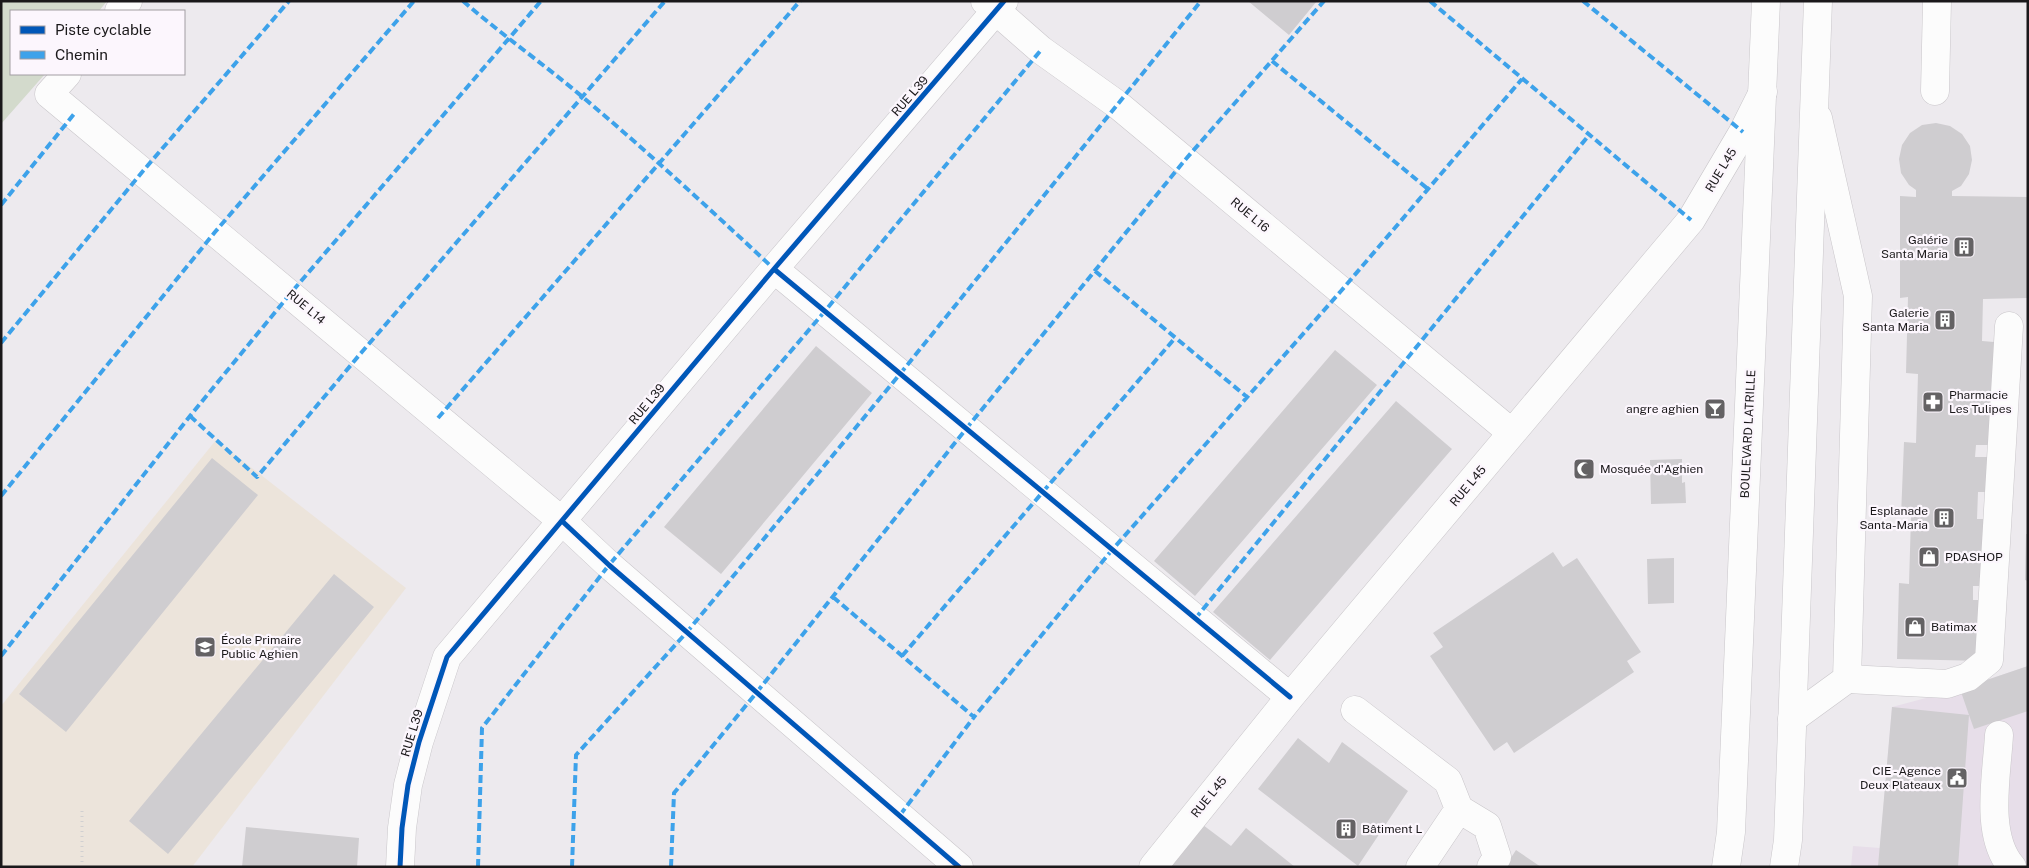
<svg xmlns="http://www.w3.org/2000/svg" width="2029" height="868" font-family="'Public Sans',sans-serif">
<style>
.commercial{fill:#e7dee9}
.education{fill:#ece4db}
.green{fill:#d3dacc}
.building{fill:#cfcdd0}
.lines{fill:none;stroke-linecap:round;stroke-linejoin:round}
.minor-casing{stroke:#c9c6ca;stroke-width:29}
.major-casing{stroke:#c9c6ca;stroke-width:29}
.path{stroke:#d1d0d1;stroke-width:3;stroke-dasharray:1 4;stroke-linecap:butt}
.minor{stroke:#fcfcfc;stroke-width:28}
.major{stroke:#fcfcfc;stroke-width:28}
.quiet{stroke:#3da2ea;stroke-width:4;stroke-dasharray:8 4;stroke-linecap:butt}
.cycleway-casing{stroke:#fcf6fd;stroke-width:8}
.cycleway{stroke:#0057b8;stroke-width:5}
.labels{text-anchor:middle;stroke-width:4.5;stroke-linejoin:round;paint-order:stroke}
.street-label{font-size:12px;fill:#1a181a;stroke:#fcf6fd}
.poi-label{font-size:12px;fill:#1a181a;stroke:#fcf6fd;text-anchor:start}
</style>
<rect width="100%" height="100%" fill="#edeaee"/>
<path class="commercial" d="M2028 666V867H1851L1853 846 1880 848 1892 707 1960 689Z"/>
<path class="education" d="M216 440 406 588 192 867H1V706Z"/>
<path class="green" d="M1 1H107L99 11H11V74H45L1 124Z"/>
<path class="building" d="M1248 1H1317L1289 35Z
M1936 123 1950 126 1962 134 1970 146 1972 160 1969 174 1961 186 1952 191V196L2028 197V298L1983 299 1982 341 1994 342 1991 445H1976L1975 457H1990L1989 492H1978L1977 519H1988L1986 586H1973V600H1985L1984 661 1897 659 1899 583 1909 584 1911 517 1901 516 1904 442 1916 443 1918 374 1906 373 1908 297 1900 298V196L1916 197V190L1909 185 1901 173 1899 159 1902 145 1910 133 1922 125Z
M816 346 872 393 721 574 664 527Z
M1335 350 1377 385 1195 596 1154 561Z
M1396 401 1452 449 1270 660 1213 612Z
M212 458 258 495 66 732 19 694Z
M1682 459V483L1685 482 1686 503 1651 504 1650 460Z
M2026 534H2028V581L2025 580Z
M1553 552 1563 567 1577 558 1641 652 1627 661 1634 672 1514 753 1507 742 1494 751 1430 656 1443 647 1433 633Z
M1674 558V603L1648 604 1647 559Z
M334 574 374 607 168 854 129 821Z
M2028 666V711L1974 729 1969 715 1958 867 1878 866 1892 707 1969 715 1960 689Z
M1298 738 1329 763 1342 742 1408 791 1358 866 1258 789Z
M1203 825 1231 846 1246 828 1295 867H1171Z
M246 827 359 838 357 867H242Z
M1516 850 1541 867H1505Z"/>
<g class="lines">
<g class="minor-casing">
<path id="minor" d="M985 1 1041 50 1118 105 1512 433
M119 11 128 1
M67 74 49 94 562 521 609 565 959 867
M1935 91 1937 1
M774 269 1290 697
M1847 679 1947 684 1968 677 1989 660 2009 326
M1355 710 1448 781 1459 809 1420 867
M1792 719 1847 679 1858 296 1818 118
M1999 735C1997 774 1984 835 2012 867
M1459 809 1487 826 1497 857 1491 867
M400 867 402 828 408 785 419 742 447 657 774 269 1004 1
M1153 867 1290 697 1691 220 1743 132 1763 92"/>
</g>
<g class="major-casing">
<path id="major" d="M1726 867 1731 832 1766 1
M1784 867 1788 840 1818 1"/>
</g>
<path class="path" d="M82 867V810"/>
<use href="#minor" class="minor"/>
<use href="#major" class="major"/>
<path class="quiet" d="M463 1C502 35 545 65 585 99 650 154 712 211 774 269
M1430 1 1691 220
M1583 1 1743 132
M1272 61 1428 189
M1 205 74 114
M1095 271 1247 397
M1 343 143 171 289 1
M190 416 257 477 361 353 665 1
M438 418 800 1
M1 496 215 232 414 1
M833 597 974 717 1112 550 1341 291 1522 79
M1195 619 1589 135
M1 656 190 416 290 294 541 1
M902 656 1175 338
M900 815 974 717
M478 867 482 728 609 565 825 311 1041 50
M572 867 576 755 687 632 900 374 1201 1
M671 867 674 793 757 692 966 429 1185 160 1324 1"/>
<g class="cycleway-casing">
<path id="cycleway" d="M774 269 1290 697
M562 521 609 565 959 867
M400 867 402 828 408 785 419 742 447 657 774 269 1004 1"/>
</g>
<use href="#cycleway" class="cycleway"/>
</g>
<defs>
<g id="building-square" transform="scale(1.125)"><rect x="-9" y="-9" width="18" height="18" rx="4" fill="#646264" stroke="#fcf6fd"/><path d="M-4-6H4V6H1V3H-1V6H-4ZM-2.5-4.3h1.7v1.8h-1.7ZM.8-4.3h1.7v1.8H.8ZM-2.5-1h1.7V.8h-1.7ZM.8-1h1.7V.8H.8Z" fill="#fff"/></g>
<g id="pharmacy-square" transform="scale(1.125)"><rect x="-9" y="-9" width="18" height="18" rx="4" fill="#646264" stroke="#fcf6fd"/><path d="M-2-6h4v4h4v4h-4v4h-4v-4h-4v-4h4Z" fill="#fff"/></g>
<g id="bar-square" transform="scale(1.125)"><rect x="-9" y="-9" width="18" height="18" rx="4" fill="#646264" stroke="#fcf6fd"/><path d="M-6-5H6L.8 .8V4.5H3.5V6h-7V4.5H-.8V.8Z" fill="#fff"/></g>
<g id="mosque-square" transform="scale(1.125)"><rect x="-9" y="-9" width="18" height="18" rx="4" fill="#646264" stroke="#fcf6fd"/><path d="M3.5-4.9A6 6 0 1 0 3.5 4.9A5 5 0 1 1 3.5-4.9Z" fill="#fff"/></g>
<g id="shop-square" transform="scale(1.125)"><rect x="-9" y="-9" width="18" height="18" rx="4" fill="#646264" stroke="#fcf6fd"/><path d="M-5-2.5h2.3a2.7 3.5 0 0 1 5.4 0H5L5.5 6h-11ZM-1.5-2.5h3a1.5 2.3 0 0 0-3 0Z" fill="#fff"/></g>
<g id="school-square" transform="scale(1.125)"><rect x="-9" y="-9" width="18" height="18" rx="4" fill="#646264" stroke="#fcf6fd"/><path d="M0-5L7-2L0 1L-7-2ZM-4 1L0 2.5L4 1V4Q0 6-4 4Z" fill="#fff"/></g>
<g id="civic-square" transform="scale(1.125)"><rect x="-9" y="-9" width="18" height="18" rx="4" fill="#646264" stroke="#fcf6fd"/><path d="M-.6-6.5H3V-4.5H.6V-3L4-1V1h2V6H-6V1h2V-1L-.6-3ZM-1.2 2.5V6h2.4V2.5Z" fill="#fff"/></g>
</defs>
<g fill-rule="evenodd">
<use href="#building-square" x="1964" y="247"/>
<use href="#building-square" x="1945" y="320"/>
<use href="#pharmacy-square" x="1933" y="402"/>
<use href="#bar-square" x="1715" y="409"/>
<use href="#mosque-square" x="1584" y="469"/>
<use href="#building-square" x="1944" y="518"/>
<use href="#shop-square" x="1929" y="557"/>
<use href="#shop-square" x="1915" y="627"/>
<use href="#school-square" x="205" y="647"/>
<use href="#civic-square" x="1957" y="778"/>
<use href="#building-square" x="1346" y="829"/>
</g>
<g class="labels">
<g class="street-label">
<text transform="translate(910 96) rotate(-49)" y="4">RUE L39</text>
<text transform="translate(1721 170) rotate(-59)" y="4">RUE L45</text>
<text transform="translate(1250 215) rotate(40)" y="4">RUE L16</text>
<text transform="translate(306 307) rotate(40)" y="4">RUE L14</text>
<text transform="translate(647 404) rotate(-50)" y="4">RUE L39</text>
<text transform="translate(1748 434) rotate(-87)" y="4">BOULEVARD LATRILLE</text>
<text transform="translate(1468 486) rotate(-50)" y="4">RUE L45</text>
<text transform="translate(412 733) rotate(-73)" y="4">RUE L39</text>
<text transform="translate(1209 797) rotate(-51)" y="4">RUE L45</text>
</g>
<g class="poi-label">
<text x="1948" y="244" text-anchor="end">Galérie<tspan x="1948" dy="14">Santa Maria</tspan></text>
<text x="1929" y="317" text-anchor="end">Galerie<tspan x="1929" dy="14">Santa Maria</tspan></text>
<text x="1949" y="399">Pharmacie<tspan x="1949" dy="14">Les Tulipes</tspan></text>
<text x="1699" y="413" text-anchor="end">angre aghien</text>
<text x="1600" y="473">Mosquée d'Aghien</text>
<text x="1928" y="515" text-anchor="end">Esplanade<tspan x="1928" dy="14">Santa-Maria</tspan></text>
<text x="1945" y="561">PDASHOP</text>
<text x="1931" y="631">Batimax</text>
<text x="221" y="644">École Primaire<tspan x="221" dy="14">Public Aghien</tspan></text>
<text x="1941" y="775" text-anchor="end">CIE - Agence<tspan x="1941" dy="14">Deux Plateaux</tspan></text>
<text x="1362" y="833">Bâtiment L</text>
</g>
</g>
<rect width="2029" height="868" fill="none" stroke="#1a181a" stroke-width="5"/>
<rect x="10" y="10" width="175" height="65" fill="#fcf6fd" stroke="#a29da2"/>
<rect x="20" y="26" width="25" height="8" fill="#0057b8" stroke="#a29da2"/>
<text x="55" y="35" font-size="15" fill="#1a181a">Piste cyclable</text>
<rect x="20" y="51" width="25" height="8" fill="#3da2ea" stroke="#a29da2"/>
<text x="55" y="60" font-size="15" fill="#1a181a">Chemin</text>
</svg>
